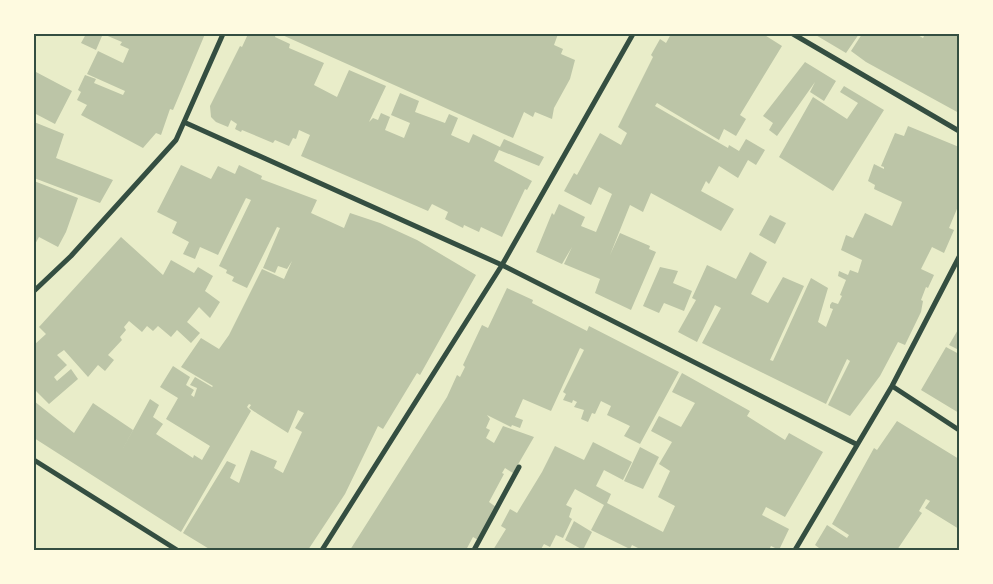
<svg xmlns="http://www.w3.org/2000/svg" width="993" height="584" font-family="Manrope,sans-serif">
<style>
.building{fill:#bcc5a7}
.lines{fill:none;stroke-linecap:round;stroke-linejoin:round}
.minor{stroke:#344e41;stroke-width:5}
.neatline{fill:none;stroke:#344e41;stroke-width:2}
</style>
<rect width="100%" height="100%" fill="#e9edc9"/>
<path class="building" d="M86 34 102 36 96 50 81 43Z
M103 34H205L173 110 170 109 161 135 156 133 143 148 81 115 87 105 77 100 81 92 78 90 85 75 96 79 94 83 123 95 125 91 87 74 98 51 123 63 129 49 120 45 122 42Z
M248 34H276L275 37 290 44 289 48 324 63 314 85 337 97 349 70 386 86 369 122 373 118 378 120 381 113 390 117 385 130 404 138 410 123 391 115 400 93 419 101 415 112 445 123 449 114 458 118 451 135 469 143 473 134 500 147 504 139 544 157 539 166 499 150 494 161 532 181 527 190 525 189 502 237 481 227 479 232 464 225 463 228 445 219 448 212 432 204 428 211 301 156 310 135 299 130 296 139 293 138 289 146 275 140 273 143 242 130 241 132 235 129 237 124 231 120 228 127 216 122 211 117 210 106 240 46 242 47Z
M280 34H558L554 45 563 49 561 54 575 60 570 79 554 108 552 119 535 112 533 117 524 112 513 138Z
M671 34H763L782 46 740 115 746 119 736 136 724 129 719 140 657 103 655 106 728 148 729 145 739 151 746 139 765 150 756 165 748 160 738 178 719 166 709 184 706 181 701 191 734 209 721 231 651 193 643 212 630 205 610 255 620 233 650 246 649 249 656 252 631 310 595 293 600 279 564 264 572 247 562 264 536 252 552 213 554 215 559 204 585 217 581 226 596 232 612 194 599 187 591 205 564 191 574 173 577 175 600 133 621 145 627 133 618 127 653 57 651 55 660 39 666 43Z
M814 34H859L846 53Z
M862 34H916L923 38 925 34H959V113L866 62 851 51Z
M805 62 836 81 824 101 810 92 815 82 777 136 769 130 773 123 763 116Z
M36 72 72 91 55 124 34 113V77Z
M844 86 884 110 833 191 779 157 813 97 847 119 858 103 840 92Z
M34 122 64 134 56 158 113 180 100 203 34 178Z
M908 126 959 147V204L949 228 954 230 944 253 932 247 921 269 934 275 928 288 926 287 921 300 923 301 921 312 905 345 898 342 880 376 850 416 828 405 850 361 847 359 826 404 702 343 721 308 715 305 697 342 678 332 696 300 692 298 707 265 736 279 750 252 767 262 751 294 768 303 783 277 804 286 770 360 773 361 811 278 828 288 818 322 826 327 833 309 830 308V305L832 302 838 304 842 296 840 295 846 280 838 276 839 271 848 275 850 270 858 273 862 260 841 250 846 235 853 238 865 213 892 226 901 205 902 202 874 189 875 185 868 181 874 164 884 169V167L881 166 895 133 904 136Z
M181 165 211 179 218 166 235 174 239 165 262 176 261 179 317 200 311 213 344 228 350 213 380 223 417 240 476 275 420 375 417 373 383 429 378 426 345 494 308 550H211L183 533 227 461 236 465 230 478 239 483 251 450 277 461 274 468 283 473 302 432 295 428 304 413 298 410 288 433 258 414 249 408 251 405 249 404 247 407 251 411 181 532 34 438V401L74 433 93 403 133 430 120 454 150 399 159 405 153 417 163 424 156 434 193 458 194 455 202 460 210 446 166 419 178 398 160 387 173 366 190 377 186 385 194 390 191 395 194 397 197 388 190 385 195 377 212 387 213 386 181 367 201 338 219 349 229 335 262 269 284 279 292 261 287 269 278 266 275 273 263 268 280 228 277 227 247 288 232 281 234 277 226 273 227 270 219 266 251 200 246 198 218 255 200 247 195 259 183 254 189 242 172 233 177 222 157 212Z
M34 181 78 198 66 232 58 247 39 237 34 246Z
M770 215 786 223 775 244 759 235Z
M121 237 163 275 171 260 194 273 198 267 213 276 205 291 220 302 210 318 199 307 187 322 200 333 191 343 177 330 171 337 158 326 153 331 147 326 142 332 129 321 124 327 126 330 120 337 122 340 108 355 114 360 105 371 98 365 88 377 64 350 57 355 67 365 54 377 57 381 71 369 78 379 49 404 36 391 34 393V345L46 334 39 327Z
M660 267 678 271 673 283 692 291 684 311 664 303 659 313 643 306Z
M507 288 533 300 532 303 587 331 589 326 679 372 640 444 624 436 630 426 607 415 611 406 601 401 595 414 592 413 588 422 581 419 584 410 574 407 577 402 573 400 572 403 563 400 566 394 563 392 584 350 580 348 551 411 523 399 515 417 523 420 520 428 512 425 511 427 487 415 490 419 486 428 490 430 486 438 494 443 503 426 534 437 513 473 505 468 502 473 504 474 489 502 496 507 478 540 473 537 466 550H350L447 397 457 375 460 377 465 367 463 365 482 325 488 328Z
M959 328V350L949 345Z
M946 347 959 354V413L921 390Z
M682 373 750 411 747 416 785 440 789 433 823 452 785 517 766 507 762 515 789 529 779 550 771 546 769 550H642L632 545 630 549 591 530 604 505 575 489 566 505 572 508 569 517 572 519 563 538 556 535 550 547 544 544 541 549 543 550H493L506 529 501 526 510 509 517 513 542 472 555 446 584 460 593 442 632 462 623 480 604 470 596 486 611 494 607 503 663 532 675 506 658 497 670 471 659 464 672 442 651 431 659 416 681 427 695 403 672 392Z
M897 421 959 459V529L925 508 930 501 926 499 919 511 922 513 897 550H818L819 548 815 545 827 525 847 538 849 535 832 524 874 448 877 450Z
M640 447 659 457 643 489 624 481Z
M574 521 592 532 583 550 565 540Z"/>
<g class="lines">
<path class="minor" d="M793 34 959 131
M186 123 502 265 856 444
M34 291 71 256 176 140 223 34
M892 386 959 430
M34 460 177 550
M322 550 502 265 633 34
M474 550 519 467
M795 550 892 386 959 257"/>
</g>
<rect width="993" height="584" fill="none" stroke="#fefae0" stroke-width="70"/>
<rect x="35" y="35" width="923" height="514" class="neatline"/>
</svg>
